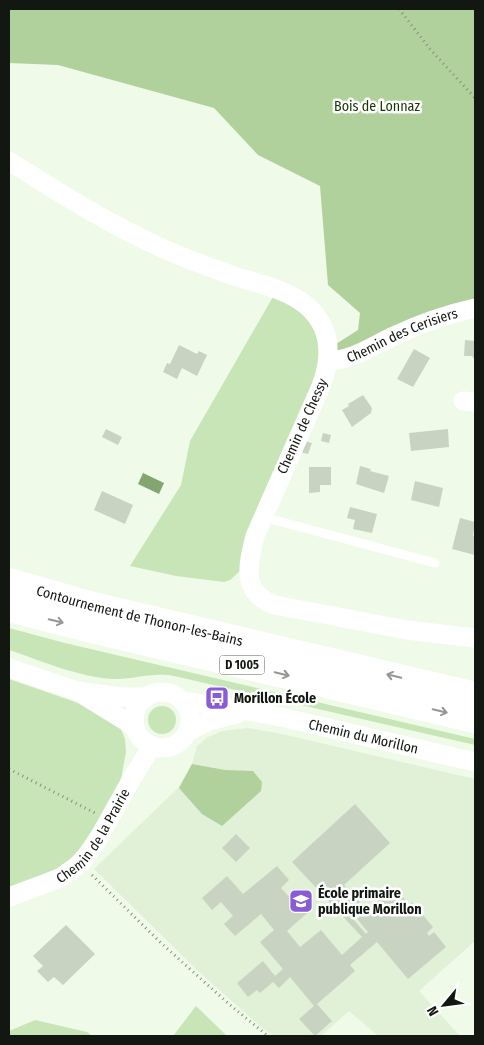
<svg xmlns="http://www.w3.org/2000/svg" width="484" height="1045" font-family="'Fira Sans Condensed',sans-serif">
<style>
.built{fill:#e1f1d8}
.green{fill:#c8e5b8}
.forest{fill:#b0d19c}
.water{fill:#84a471}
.building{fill:#c8d3c1}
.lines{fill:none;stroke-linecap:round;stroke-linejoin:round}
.path{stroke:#868f82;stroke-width:3;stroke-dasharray:1 4;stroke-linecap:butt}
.service{stroke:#fff;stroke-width:9}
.minor{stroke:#fff;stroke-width:19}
.trunk{stroke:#fff;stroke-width:28}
.oneway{stroke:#959794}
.labels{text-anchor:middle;stroke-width:5;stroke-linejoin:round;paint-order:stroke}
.shield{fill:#fff;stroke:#5a5d58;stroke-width:1}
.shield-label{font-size:12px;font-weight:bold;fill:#131711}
.park-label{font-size:14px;fill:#183500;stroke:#fff}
.street-label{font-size:14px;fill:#131711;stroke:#fff}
.poi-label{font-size:14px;font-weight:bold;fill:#131711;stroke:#fff;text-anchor:start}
</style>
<rect width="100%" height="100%" fill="#effbe8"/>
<path class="built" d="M248 728 282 734 475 779V941L419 991 460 1036H378L349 1011 321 1036H274L261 1027 197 970 94 869 178 788 192 764 197 746 208 737 222 731Z"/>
<path class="green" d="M274 295 312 320 323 358 240 571 230 580 224 582 176 576 130 566 181 485 190 441Z
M9 628 65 643 475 739V745L174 676C150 672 134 680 113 679 78 677 42 661 9 650Z
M9 679 81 704 120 727 125 739 126 752 121 779 109 804 79 850 69 860 58 868 9 890Z
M148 720a14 14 0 1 1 28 0a14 14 0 1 1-28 0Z
M196 1006 227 1036H173Z
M35 1020 87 1032 92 1036H9V1031Z"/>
<path class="forest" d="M9 9H475V301L338 355 336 344 358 330 360 313 328 285 320 186 258 155 214 108 58 65 9 63Z
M192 764 225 770 253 771 262 782 261 791 222 826 202 814 179 788Z"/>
<path class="water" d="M143 473 164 483 159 494 138 484Z"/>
<path class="building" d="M465 340 475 341V360L472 356H464Z
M179 345 197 354 199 351 207 355 197 376 182 368 177 379 163 372 167 363 170 364Z
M414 349 430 358 413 387 397 379Z
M363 395 372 408 371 413 352 427 342 410 349 406 348 404Z
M106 429 122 437 118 445 102 437Z
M448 429 449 447 411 451 409 433Z
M323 433 331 435 329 443 321 441Z
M304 441 312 443 308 454 300 452Z
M360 466 371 469 370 471 389 476 384 493 356 484Z
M309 467H331V485H320V492L309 493Z
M415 481 443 488 439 507 411 500Z
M102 491 133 505 125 524 94 510Z
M350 507 377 514 372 533 353 529 355 520 347 518Z
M460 518 475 522 473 536 475 537V555L452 549Z
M355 804 390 843 344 885 360 902 348 913 366 934 368 932 357 919 394 887 407 902 403 905 406 908 412 902 433 927 427 933 429 936 434 932 446 947 408 979 377 942 350 965 355 971 317 1004 332 1021 315 1036 299 1019 314 1006 290 977 279 988 273 982 260 993 257 990 248 997 237 983 263 961 275 976 283 969 260 942 274 930 261 914 235 936 224 924 233 916 221 902 212 910 202 898 227 876 243 894 277 866 289 880 281 888 292 900 301 894 313 908 287 931 300 947 321 930 342 955 362 937 292 862Z
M236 834 250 848 236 862 222 848Z
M66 925 95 954 63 985 54 977 48 982 37 971 43 966 33 956Z"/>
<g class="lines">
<path class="path" d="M399 9 430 49 475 98
M9 769 95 813
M92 875 161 943 230 1005 268 1036"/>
<path class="service" d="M263 517 435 563"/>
<g class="minor">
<path d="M9 161C61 194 113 227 171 252 191 261 213 268 234 276 259 284 287 289 307 306 332 328 332 357 321 386L255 536C248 564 240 593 275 605L407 630 475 638"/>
<path id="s1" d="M329 361C353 360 372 346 394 336 419 324 448 314 475 308"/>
<path d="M463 401 475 402"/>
<path d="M9 668 77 691 121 697H145"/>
<circle cx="162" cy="720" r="28"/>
<path d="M83 695 135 727"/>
<path id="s2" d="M183 701 272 715 475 762"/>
<path d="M187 732 209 721 237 714"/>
<path id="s3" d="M9 897 60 878 81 863 96 843 131 780 152 746"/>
</g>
<g class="trunk">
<path id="s4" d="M9 582 93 606 475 696"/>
<path d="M9 608 87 628 475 719"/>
</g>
</g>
<defs><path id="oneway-shaft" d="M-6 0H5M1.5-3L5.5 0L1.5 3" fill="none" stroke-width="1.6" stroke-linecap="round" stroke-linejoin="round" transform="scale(1.25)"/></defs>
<g class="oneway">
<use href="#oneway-shaft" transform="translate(56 621) rotate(14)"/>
<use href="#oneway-shaft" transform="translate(282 674) rotate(13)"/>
<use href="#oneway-shaft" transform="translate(394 676) rotate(-167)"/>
<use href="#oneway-shaft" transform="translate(440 711) rotate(13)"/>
</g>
<defs>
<g id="bus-square" transform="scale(1.25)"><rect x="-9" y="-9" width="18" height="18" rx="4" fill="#895bd4" stroke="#fff"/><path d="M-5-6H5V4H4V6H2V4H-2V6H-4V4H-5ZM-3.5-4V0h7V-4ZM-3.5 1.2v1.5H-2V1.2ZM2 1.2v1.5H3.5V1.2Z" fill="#fff"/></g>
<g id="school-square" transform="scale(1.25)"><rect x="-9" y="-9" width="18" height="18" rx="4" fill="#895bd4" stroke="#fff"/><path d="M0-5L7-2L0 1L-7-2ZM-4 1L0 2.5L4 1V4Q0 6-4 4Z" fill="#fff"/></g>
</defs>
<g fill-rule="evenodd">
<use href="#bus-square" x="217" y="698"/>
<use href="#school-square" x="301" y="901"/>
</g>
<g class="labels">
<rect class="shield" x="219.5" y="655.5" width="45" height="19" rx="4"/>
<g class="shield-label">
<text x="242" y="669">D 1005</text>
</g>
<g class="park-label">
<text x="377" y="111">Bois de Lonnaz</text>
</g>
<g class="street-label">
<text dy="5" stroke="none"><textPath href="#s1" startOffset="78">Chemin des Cerisiers</textPath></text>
<text transform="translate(302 426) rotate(-66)" y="5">Chemin de Chessy</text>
<text dy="5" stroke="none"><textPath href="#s4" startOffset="135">Contournement de Thonon-les-Bains</textPath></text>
<text dy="5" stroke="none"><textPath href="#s2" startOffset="184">Chemin du Morillon</textPath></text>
<text dy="5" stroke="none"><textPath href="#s3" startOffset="109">Chemin de la Prairie</textPath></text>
</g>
<g class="poi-label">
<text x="234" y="703">Morillon École</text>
<text x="318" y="898">École primaire<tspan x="318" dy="16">publique Morillon</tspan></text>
</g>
</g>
<rect width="484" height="1045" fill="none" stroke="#131711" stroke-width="20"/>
<g transform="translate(444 1005) rotate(241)" stroke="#ffffff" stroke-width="4" paint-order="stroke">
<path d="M0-4L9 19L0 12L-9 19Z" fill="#131711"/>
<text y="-8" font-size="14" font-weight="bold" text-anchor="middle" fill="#131711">N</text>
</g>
</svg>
